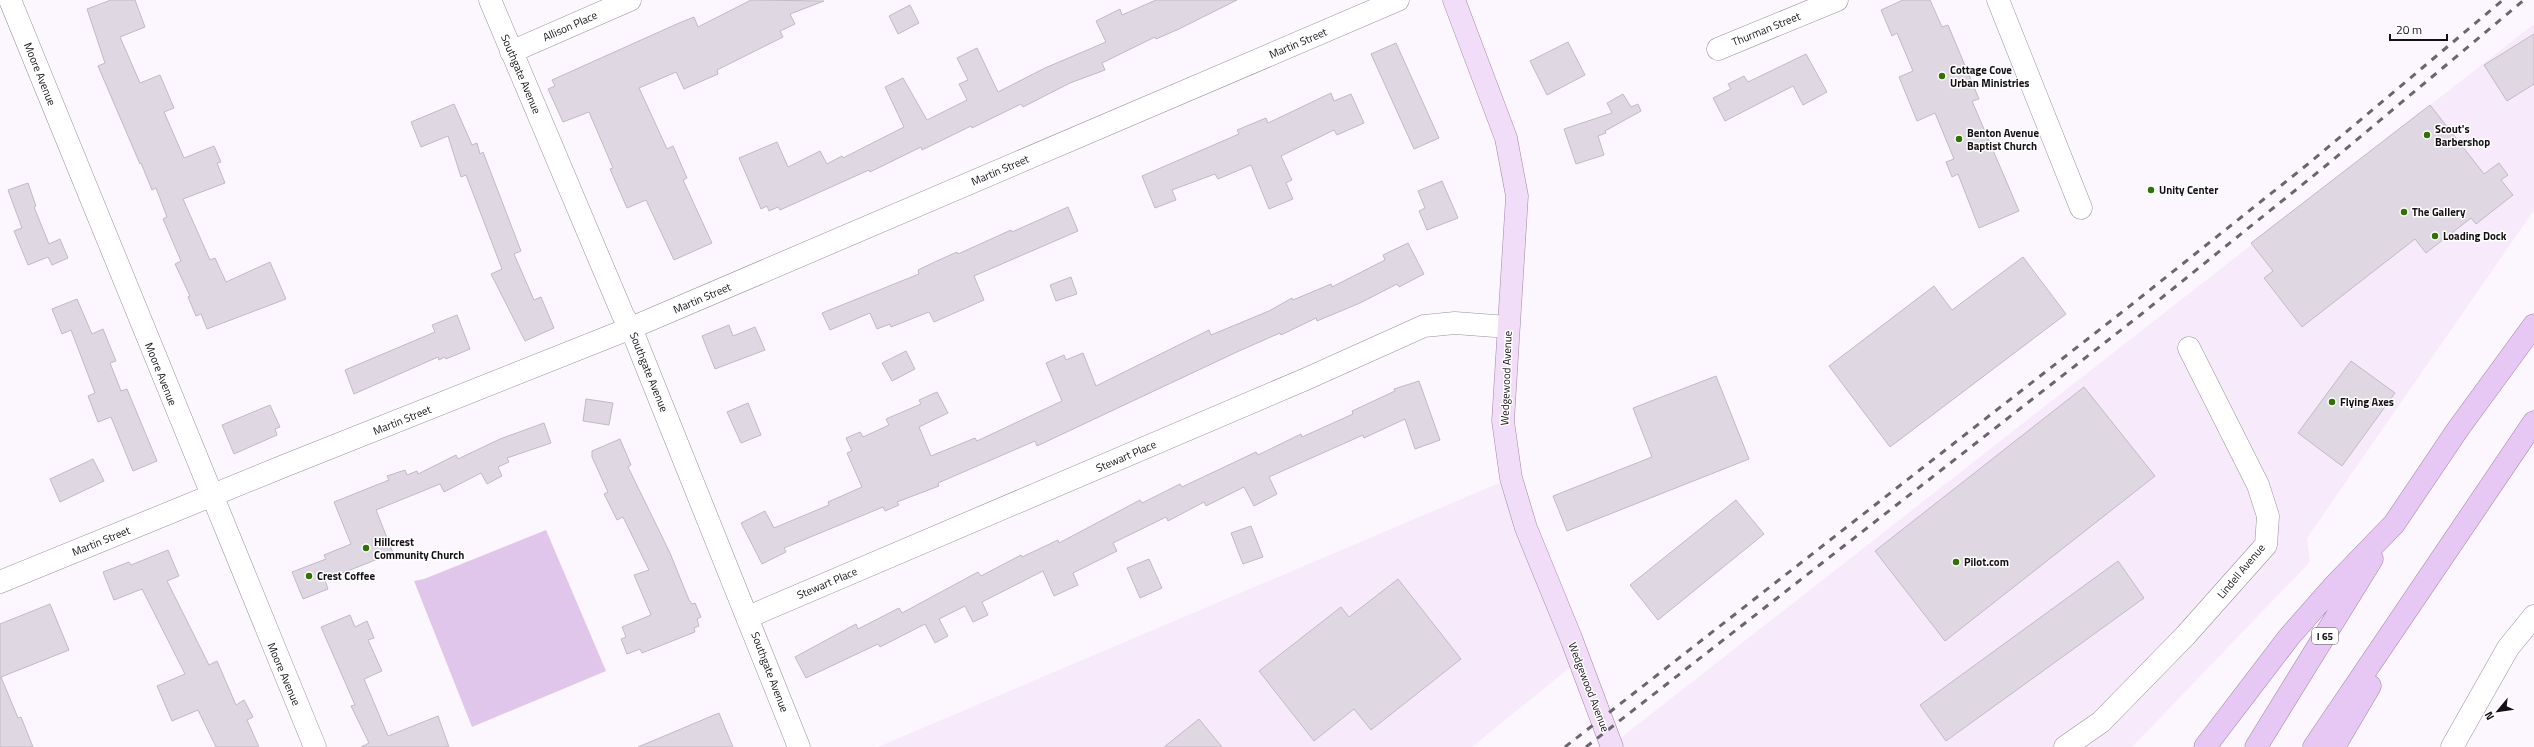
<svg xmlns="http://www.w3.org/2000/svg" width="2534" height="747" font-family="'Titillium Web',sans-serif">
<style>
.built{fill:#f6eafb}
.green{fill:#e1c6eb}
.building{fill:#dfd8e2;stroke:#c1bac4}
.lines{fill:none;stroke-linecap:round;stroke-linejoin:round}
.minor-casing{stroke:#98919a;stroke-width:23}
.major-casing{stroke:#9d87a5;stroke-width:23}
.highway-casing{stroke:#9d87a5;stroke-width:23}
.minor{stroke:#fff;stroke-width:22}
.major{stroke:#f1ddf8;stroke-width:22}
.highway{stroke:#e7c7f3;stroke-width:22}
.rail{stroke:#6a666b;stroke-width:3;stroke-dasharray:7 7;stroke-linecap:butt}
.poi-dot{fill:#327106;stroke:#fff;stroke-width:1.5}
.labels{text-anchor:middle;stroke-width:3;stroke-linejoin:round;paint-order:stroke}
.shield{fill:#fff;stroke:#5a585b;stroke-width:1}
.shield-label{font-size:10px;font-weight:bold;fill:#141115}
.street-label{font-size:11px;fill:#141115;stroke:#fff}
.poi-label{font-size:11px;font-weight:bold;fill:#141115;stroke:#fff;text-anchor:start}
</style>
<rect width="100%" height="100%" fill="#fcf6fe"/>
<path class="built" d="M2534 24V210L2307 538 2310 562 2132 747H1609Z
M1511 478 1579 660 1472 747H878Z"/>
<path class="green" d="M546 530 606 671 472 727 414 581 424 579Z"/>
<path class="building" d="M111 0H135L145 27 120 37 140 83 160 75 174 108 164 112 184 158 214 146 221 162 217 163 225 183 183 199 210 260 215 258 226 282 270 262 286 299 207 329 201 314 196 316 188 297 190 296 175 264 181 261 163 219 167 217 156 188 152 190 141 163 140 164 98 66 105 63 87 9Z
M751 0 824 1 790 14 795 24 780 31 783 37 717 70 718 74 684 89 676 72 639 88 667 149 673 146 687 178 683 180 712 243 674 260 646 200 627 208 610 169 613 168 589 112 563 122 548 89 555 86 552 80 679 23 694 17 698 27Z
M1156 0H1237L1179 29 1156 39 1155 37 1102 63 1105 70 1070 83 1023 107 1021 104 972 128 971 126 922 150 921 147 870 172 869 170 780 210 778 207 769 211 767 206 761 209 739 158 777 142 788 167 820 151 827 164 842 156 843 158 904 127 885 87 903 78 927 120 967 100 959 84 968 80 957 58 977 48 998 92 1045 68 1106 42 1096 21 1120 9 1122 15Z
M1903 0H1930L1942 27 1948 25 1979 99 1972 101 2019 211 1979 228 1958 174 1952 177 1946 162 1954 159 1935 113 1917 121 1899 77 1913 71 1897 33 1892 36 1881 10Z
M910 5 919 23 898 34 889 16Z
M2534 34V84L2507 101 2484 65Z
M1568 42 1585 75 1547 95 1530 61Z
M1396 43 1439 138 1414 149 1371 54Z
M1806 54 1827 92 1803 105 1793 86 1725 121 1713 98 1731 89 1728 84 1744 76 1748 82Z
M1331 93 1334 101 1351 94 1364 123 1337 135 1334 130 1281 156 1292 180 1286 183 1293 199 1269 209 1251 165 1218 179 1215 174 1172 190 1176 200 1155 208 1142 176 1239 134 1237 130 1266 118 1268 123Z
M1623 94 1631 107 1638 104 1641 111 1605 131 1606 133 1598 136 1604 155 1576 164 1564 129 1612 113 1607 103Z
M454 104 472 145 477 143 480 154 483 152 521 251 514 254 534 300 541 297 554 328 525 341 491 274 502 269 466 175 461 177 448 136 421 147 411 122Z
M2430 105 2484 174 2499 163 2508 175 2501 180 2513 195 2476 224 2471 218 2426 253 2415 239 2302 327 2264 278 2273 271 2251 243Z
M1442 181 1458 218 1427 230 1419 211 1425 208 1418 191Z
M28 183 36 206 34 207 49 244 60 239 68 258 52 265 48 257 28 265 14 231 22 228 8 190Z
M1068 207 1078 231 974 276 984 300 934 322 929 312 891 327 890 324 877 329 870 313 830 330 822 313 919 274 918 270 939 260 957 252 958 254 1011 230 1012 232Z
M1408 243 1424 274 1399 287 1397 284 1360 303 1317 321 1316 318 1281 335 1280 333 1239 351 1037 446 1035 441 938 483 939 486 897 502 899 505 885 511 883 507 784 548 786 552 762 564 741 523 765 511 774 528 829 505 828 502 862 487 847 453 852 451 846 438 860 432 863 437 889 425 886 419 921 404 919 400 937 392 948 413 919 427 931 456 975 438 977 441 1062 401 1046 363 1064 355 1066 360 1083 353 1096 386 1209 330 1211 335 1269 311 1292 298 1293 300 1331 284 1332 287 1385 260 1383 255Z
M2023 257 2066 314 1890 447 1829 366 1934 286 1952 310Z
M1071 277 1077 294 1056 301 1050 285Z
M77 299 92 334 103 329 116 361 110 363 121 391 127 389 157 461 133 471 111 417 98 422 88 396 95 393 71 330 62 334 52 309Z
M457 315 470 349 446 359 445 357 439 360 438 357 354 394 345 370 435 332 432 325Z
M729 325 733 336 755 327 765 350 715 369 702 336Z
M906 351 915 369 892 381 882 363Z
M2351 361 2395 393 2342 466 2298 433Z
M1716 376 1749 459 1567 531 1553 496 1652 457 1633 408Z
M1419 381 1440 440 1415 449 1405 419 1364 438 1363 435 1269 477 1277 494 1254 506 1244 487 1206 506 1204 502 1168 521 1166 517 1113 543 1117 551 1073 573 1078 585 1054 596 1043 571 982 602 988 615 973 622 965 606 939 619 948 636 935 643 925 624 880 647 878 644 806 678 795 657 856 624 858 629 899 608 902 613 978 572 981 576 1021 555 1022 557 1058 540 1059 543 1140 500 1142 503 1180 484 1182 487 1256 452 1258 455 1301 434 1302 437 1353 414 1352 411 1395 391 1394 389Z
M2084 387 2155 476 1945 641 1875 551Z
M586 399 613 403 609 425 583 421Z
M748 403 761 435 741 443 727 412Z
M270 405 280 427 275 429 277 435 234 454 222 425Z
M544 423 551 443 507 458 509 462 498 467 502 476 487 484 481 473 444 492 440 484 376 510 393 553 325 580 328 589 303 599 292 572 326 559 324 555 351 544 334 502 389 480 387 476 405 470 407 475 417 471 418 474 456 455 458 459 500 439Z
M620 439 631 465 628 467 670 553 689 600 692 604 695 603 701 617 697 619 699 626 694 628 695 632 642 653 640 649 627 654 621 639 626 637 622 627 651 615 634 575 649 570 623 517 617 520 604 494 608 492 592 457V451Z
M93 459 104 481 60 502 50 479Z
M1736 500 1764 534 1658 620 1630 585Z
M1251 526 1263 557 1243 564 1231 533Z
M168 550 179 576 167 581 209 665 217 661 236 705 244 700 253 717 247 720 259 747H216L198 710 172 721 157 686 185 674 142 589 114 600 103 572 129 562 131 565Z
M1149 559 1162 588 1140 598 1127 568Z
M2118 561 2144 598 1946 741 1920 705Z
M1398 579 1461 659 1371 730 1354 709 1314 741 1259 671 1341 607 1349 617Z
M50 604 69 650 1 677 18 718 21 717 33 747H0V624Z
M350 615 355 627 367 621 374 638 368 640 382 671 364 679 388 736 438 716 449 747H361L369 743 351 706 355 705 321 627Z
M719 713 733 747H638Z
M1199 719 1222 747H1164Z"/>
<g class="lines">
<g class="minor-casing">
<path id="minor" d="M10 0 315 747
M490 0 623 315 631 328 799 747
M1998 0 2081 208
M1718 49 1837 0
M511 52 630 0
M0 582 284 466 631 328 1398 0
M748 617 1306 379 1424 326 1455 323 1508 327
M2065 747 2101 722 2185 636 2266 545 2268 516 2258 485 2189 348
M2452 747 2508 648 2534 616"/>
</g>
<g class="major-casing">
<path id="major" d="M1454 0 1506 138 1517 196 1503 421 1511 478 1526 528 1571 638 1612 747"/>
</g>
<g class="highway-casing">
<path id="highway" d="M2205 747 2289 637 2333 587 2394 524 2458 429 2534 325
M2256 747 2372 559
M2314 747 2534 422
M2334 747 2370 686"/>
</g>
<use href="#minor" class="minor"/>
<use href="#major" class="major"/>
<use href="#highway" class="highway"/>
<path class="rail" d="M1565 747 2126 309 2308 164 2503 0
M1586 747 2139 316 2323 168 2524 0"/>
</g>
<g class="poi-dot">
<circle cx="1942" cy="76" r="4"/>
<circle cx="2427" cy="135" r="4"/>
<circle cx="1959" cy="139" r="4"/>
<circle cx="2151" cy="190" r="4"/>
<circle cx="2404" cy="212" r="4"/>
<circle cx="2435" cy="236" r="4"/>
<circle cx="2332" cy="402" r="4"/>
<circle cx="366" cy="548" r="4"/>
<circle cx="1956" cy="562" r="4"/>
<circle cx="309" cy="576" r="4"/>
</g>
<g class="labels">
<rect class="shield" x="2312" y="628" width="26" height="16" rx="3"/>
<g class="shield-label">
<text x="2325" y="640">I 65</text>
</g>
<g class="street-label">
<text transform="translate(570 26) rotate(-24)" y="4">Allison Place</text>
<text transform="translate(1766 29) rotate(-22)" y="4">Thurman Street</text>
<text transform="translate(1298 43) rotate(-23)" y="4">Martin Street</text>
<text transform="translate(40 74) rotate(68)" y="4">Moore Avenue</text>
<text transform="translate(521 74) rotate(67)" y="4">Southgate Avenue</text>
<text transform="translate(1000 170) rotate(-23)" y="4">Martin Street</text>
<text transform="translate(702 298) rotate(-23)" y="4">Martin Street</text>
<text transform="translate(649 372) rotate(68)" y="4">Southgate Avenue</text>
<text transform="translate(161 374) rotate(68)" y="4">Moore Avenue</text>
<text transform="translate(1506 378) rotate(-88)" y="4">Wedgewood Avenue</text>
<text transform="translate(402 420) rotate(-22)" y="4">Martin Street</text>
<text transform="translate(1126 456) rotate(-23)" y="4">Stewart Place</text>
<text transform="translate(101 541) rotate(-22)" y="4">Martin Street</text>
<text transform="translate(2241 571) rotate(-50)" y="4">Lindell Avenue</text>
<text transform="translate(827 583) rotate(-23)" y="4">Stewart Place</text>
<text transform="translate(770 672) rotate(69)" y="4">Southgate Avenue</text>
<text transform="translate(284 674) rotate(67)" y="4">Moore Avenue</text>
<text transform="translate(1589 687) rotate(69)" y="4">Wedgewood Avenue</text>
</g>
<g class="poi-label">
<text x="1950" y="74">Cottage Cove<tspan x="1950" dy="13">Urban Ministries</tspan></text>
<text x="2435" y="133">Scout's<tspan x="2435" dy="13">Barbershop</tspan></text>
<text x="1967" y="137">Benton Avenue<tspan x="1967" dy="13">Baptist Church</tspan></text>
<text x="2159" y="194">Unity Center</text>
<text x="2412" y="216">The Gallery</text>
<text x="2443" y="240">Loading Dock</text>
<text x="2340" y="406">Flying Axes</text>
<text x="374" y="546">Hillcrest<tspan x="374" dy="13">Community Church</tspan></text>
<text x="1964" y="566">Pilot.com</text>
<text x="317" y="580">Crest Coffee</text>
</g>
</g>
<g transform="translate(2498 711) rotate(241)" stroke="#ffffff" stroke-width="3" paint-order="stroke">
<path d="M0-3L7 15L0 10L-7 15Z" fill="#141115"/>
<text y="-6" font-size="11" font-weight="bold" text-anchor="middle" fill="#141115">N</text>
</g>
<path d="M2390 34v6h57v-6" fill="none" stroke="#141115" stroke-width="2"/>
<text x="2396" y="34" font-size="12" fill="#141115" stroke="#ffffff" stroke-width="3" paint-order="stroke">20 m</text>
</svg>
